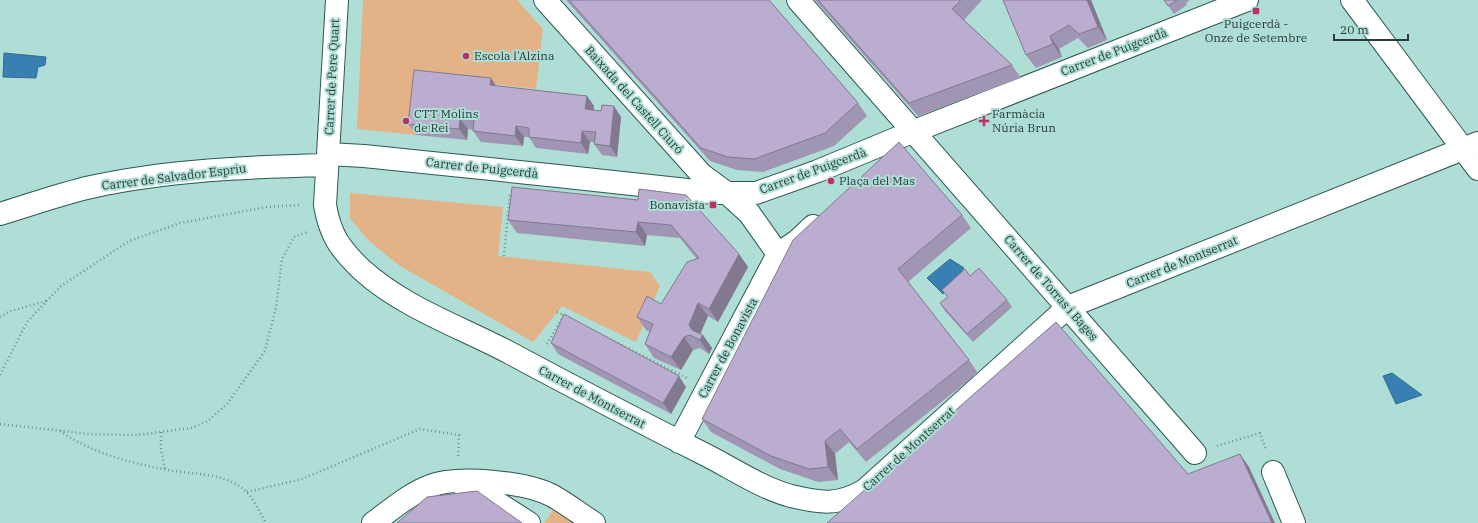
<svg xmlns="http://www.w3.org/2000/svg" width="1478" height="523" font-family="'IBM Plex Serif',serif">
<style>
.green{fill:#e3b286}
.water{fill:#387fb3;stroke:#346b8e}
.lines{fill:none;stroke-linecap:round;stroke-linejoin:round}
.minor-casing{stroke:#2c5852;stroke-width:24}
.path{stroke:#71938d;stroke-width:2.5;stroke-dasharray:1 3;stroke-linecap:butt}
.minor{stroke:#fff;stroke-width:22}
.wall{fill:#a095b2}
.shaded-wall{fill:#827991}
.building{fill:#baadcf;stroke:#827991}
.poi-dot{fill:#bd3065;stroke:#afded6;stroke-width:1.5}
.labels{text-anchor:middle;stroke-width:4;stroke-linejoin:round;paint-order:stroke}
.poi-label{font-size:12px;fill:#293c38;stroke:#afded6;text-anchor:start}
.street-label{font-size:12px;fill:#293c38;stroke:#afded6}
</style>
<rect width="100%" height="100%" fill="#afded6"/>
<path class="green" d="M363 0H517L543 29 536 89 422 76 416 135 357 129Z
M350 193 503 207 498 256 650 272 660 286 636 342 562 306 533 342 400 266 368 240 350 218Z
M555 507 578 523H544Z"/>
<path class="water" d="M4 53 46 57 45 65 38 67 36 78 3 77Z
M950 259 964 268 943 294 927 278Z
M1392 373 1422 395 1396 404 1383 376Z"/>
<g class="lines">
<g class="minor-casing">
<path id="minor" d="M337 0 325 205C330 235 340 249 362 270 404 308 461 327 510 353 575 388 639 421 704 454 732 468 761 488 791 496 820 503 838 506 865 490L1068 307 1478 143
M545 0 702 175 728 194 749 213 778 254
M798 0 1195 453
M1352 0 1478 169
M328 154 364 156 558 176 715 193H756L818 171 912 132 1247 0
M0 214C30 205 60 194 91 187 168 170 249 167 327 165
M679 442 778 254 797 241 813 226
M1273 472 1294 523
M462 484 490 498 529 523
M373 523C391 510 409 494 430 486 458 475 526 482 553 496 567 504 580 514 594 523"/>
</g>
<path class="path" d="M504 256 510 194
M557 312 566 316
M0 317 8 312 46 301
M600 334 687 378
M547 344 564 315
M0 375 27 322 61 286 129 241 180 223 267 207 301 205
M0 424 89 434 137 435 191 428 208 421 227 404 265 351 276 307 282 259 294 237 307 232
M60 431C93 454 134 464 174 471 195 474 222 474 239 486 252 494 258 510 266 523
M161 432V450L165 469
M1217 446 1260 433 1266 450
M247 492 302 479 420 429 459 435 458 458"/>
<use href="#minor" class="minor"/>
</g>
<path class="wall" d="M566 0H769L858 103 867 116 834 146 763 172 737 170 710 161Z
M815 0H982L964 20 1012 65 1021 78 918 116Z
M1091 0 1107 40 1088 48 1078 38 1059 49 1062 57 1036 68 1026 55Z
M1164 0H1190L1186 3 1187 5 1174 14Z
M491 78 496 86 587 96 594 106V110L621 117 617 157 602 155 594 144 595 142H590L588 154 536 148 529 137H524L523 146 481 142 473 131V130L468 129 467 140 416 135 408 124Z
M638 200 739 254 748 267 718 322 708 316 700 334 712 348 709 354 700 348 693 350 681 370 654 358 645 344 650 332 646 330 637 317 661 304 697 259 680 238 647 235 645 246 517 233 508 220Z
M962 215 971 228 908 282 969 360 978 373 866 462 849 442 835 454 838 480 818 482 780 469 711 432 702 419Z
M970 276 1007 300 1012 307 973 342 945 311 940 303 948 297 942 290Z
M551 343 686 387 671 414 558 354Z"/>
<path class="shaded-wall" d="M1087 0H1091L1107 40 1098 27Z
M1050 36 1059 49 1062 57 1053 44Z
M491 78 498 89 490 85Z
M587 96 594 106 593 120 585 109Z
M614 106 621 117 617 157 610 146Z
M460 119 468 129 467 140 459 129Z
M516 126 524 137 523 146 515 136Z
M582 131 590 142 588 154 581 143Z
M638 222 647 235 645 246 636 232Z
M739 254 748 267 718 322 709 309Z
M698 303 708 316 698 339 701 343 689 325Z
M703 335 712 348 709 354 700 340Z
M684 337 693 350 681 370 671 357Z
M679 376 686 387 671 414 663 403Z
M825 441 835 454 838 480 828 467Z
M1240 454 1249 467 1275 523H1272Z"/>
<path class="building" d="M569 0H769L858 103 825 133 754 159 728 157 701 148Z
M818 0H961L952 9 1012 65 909 103Z
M1003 0H1087L1098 27 1079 34 1069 25 1050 36 1053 44 1026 55Z
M1164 0H1177L1168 6Z
M414 70 491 78 490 85 587 96 585 109 601 111 602 105 614 106 610 146 594 144 596 132 582 131 581 143 529 137V128L516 126 515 136 473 131 474 120 460 119 459 129 408 124Z
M899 142 962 215 898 269 969 360 857 449 840 429 825 441 828 467 809 469 771 456 702 419 793 240Z
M512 187 638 200 639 189 686 195 739 254 709 309 698 303 689 325 692 330 703 335 700 340 690 335 684 337 671 357 645 344 653 324 637 317 647 296 661 304 687 262 699 258 671 225 638 222 636 232 508 220Z
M979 268 1007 300 967 334 940 303 948 297 942 290 965 269 970 276Z
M564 314 679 376 663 403 551 343Z
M1056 322 1188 474 1240 454 1272 523H827Z
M477 491 522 523H397L427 497Z"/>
<g class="poi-dot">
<rect x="1252" y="7" width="8" height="8" rx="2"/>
<circle cx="466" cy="56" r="4"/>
<circle cx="406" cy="121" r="4"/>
<path d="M982 115h4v4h4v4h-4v4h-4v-4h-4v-4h4z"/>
<circle cx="831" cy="181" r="4"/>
<rect x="709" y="201" width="8" height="8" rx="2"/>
</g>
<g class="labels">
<g class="poi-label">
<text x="1256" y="28" text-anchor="middle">Puigcerdà -<tspan x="1256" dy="14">Onze de Setembre</tspan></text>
<text x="474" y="60">Escola l'Alzina</text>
<text x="414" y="118">CTT Molins<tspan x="414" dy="14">de Rei</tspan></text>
<text x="992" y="118">Farmàcia<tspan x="992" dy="14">Núria Brun</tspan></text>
<text x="839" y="185">Plaça del Mas</text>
<text x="705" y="209" text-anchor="end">Bonavista</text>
</g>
<g class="street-label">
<text transform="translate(1114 52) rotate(-21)" y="4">Carrer de Puigcerdà</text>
<text transform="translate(332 77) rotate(-87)" y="4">Carrer de Pere Quart</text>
<text transform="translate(634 100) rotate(48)" y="4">Baixada del Castell Ciuró</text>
<text transform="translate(482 168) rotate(6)" y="4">Carrer de Puigcerdà</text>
<text transform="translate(813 171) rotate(-20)" y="4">Carrer de Puigcerdà</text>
<text transform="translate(174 177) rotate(-7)" y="4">Carrer de Salvador Espriu</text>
<text transform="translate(1182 262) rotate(-22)" y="4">Carrer de Montserrat</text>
<text transform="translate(1051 288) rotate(49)" y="4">Carrer de Torras i Bages</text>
<text transform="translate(728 348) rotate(-62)" y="4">Carrer de Bonavista</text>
<text transform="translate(592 397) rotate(28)" y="4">Carrer de Montserrat</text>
<text transform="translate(909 449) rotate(-42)" y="4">Carrer de Montserrat</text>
</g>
</g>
<path d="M1334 34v6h74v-6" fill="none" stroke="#293c38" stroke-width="2"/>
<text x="1340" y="34" font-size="12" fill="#293c38" stroke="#afded6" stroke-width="3" paint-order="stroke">20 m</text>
</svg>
